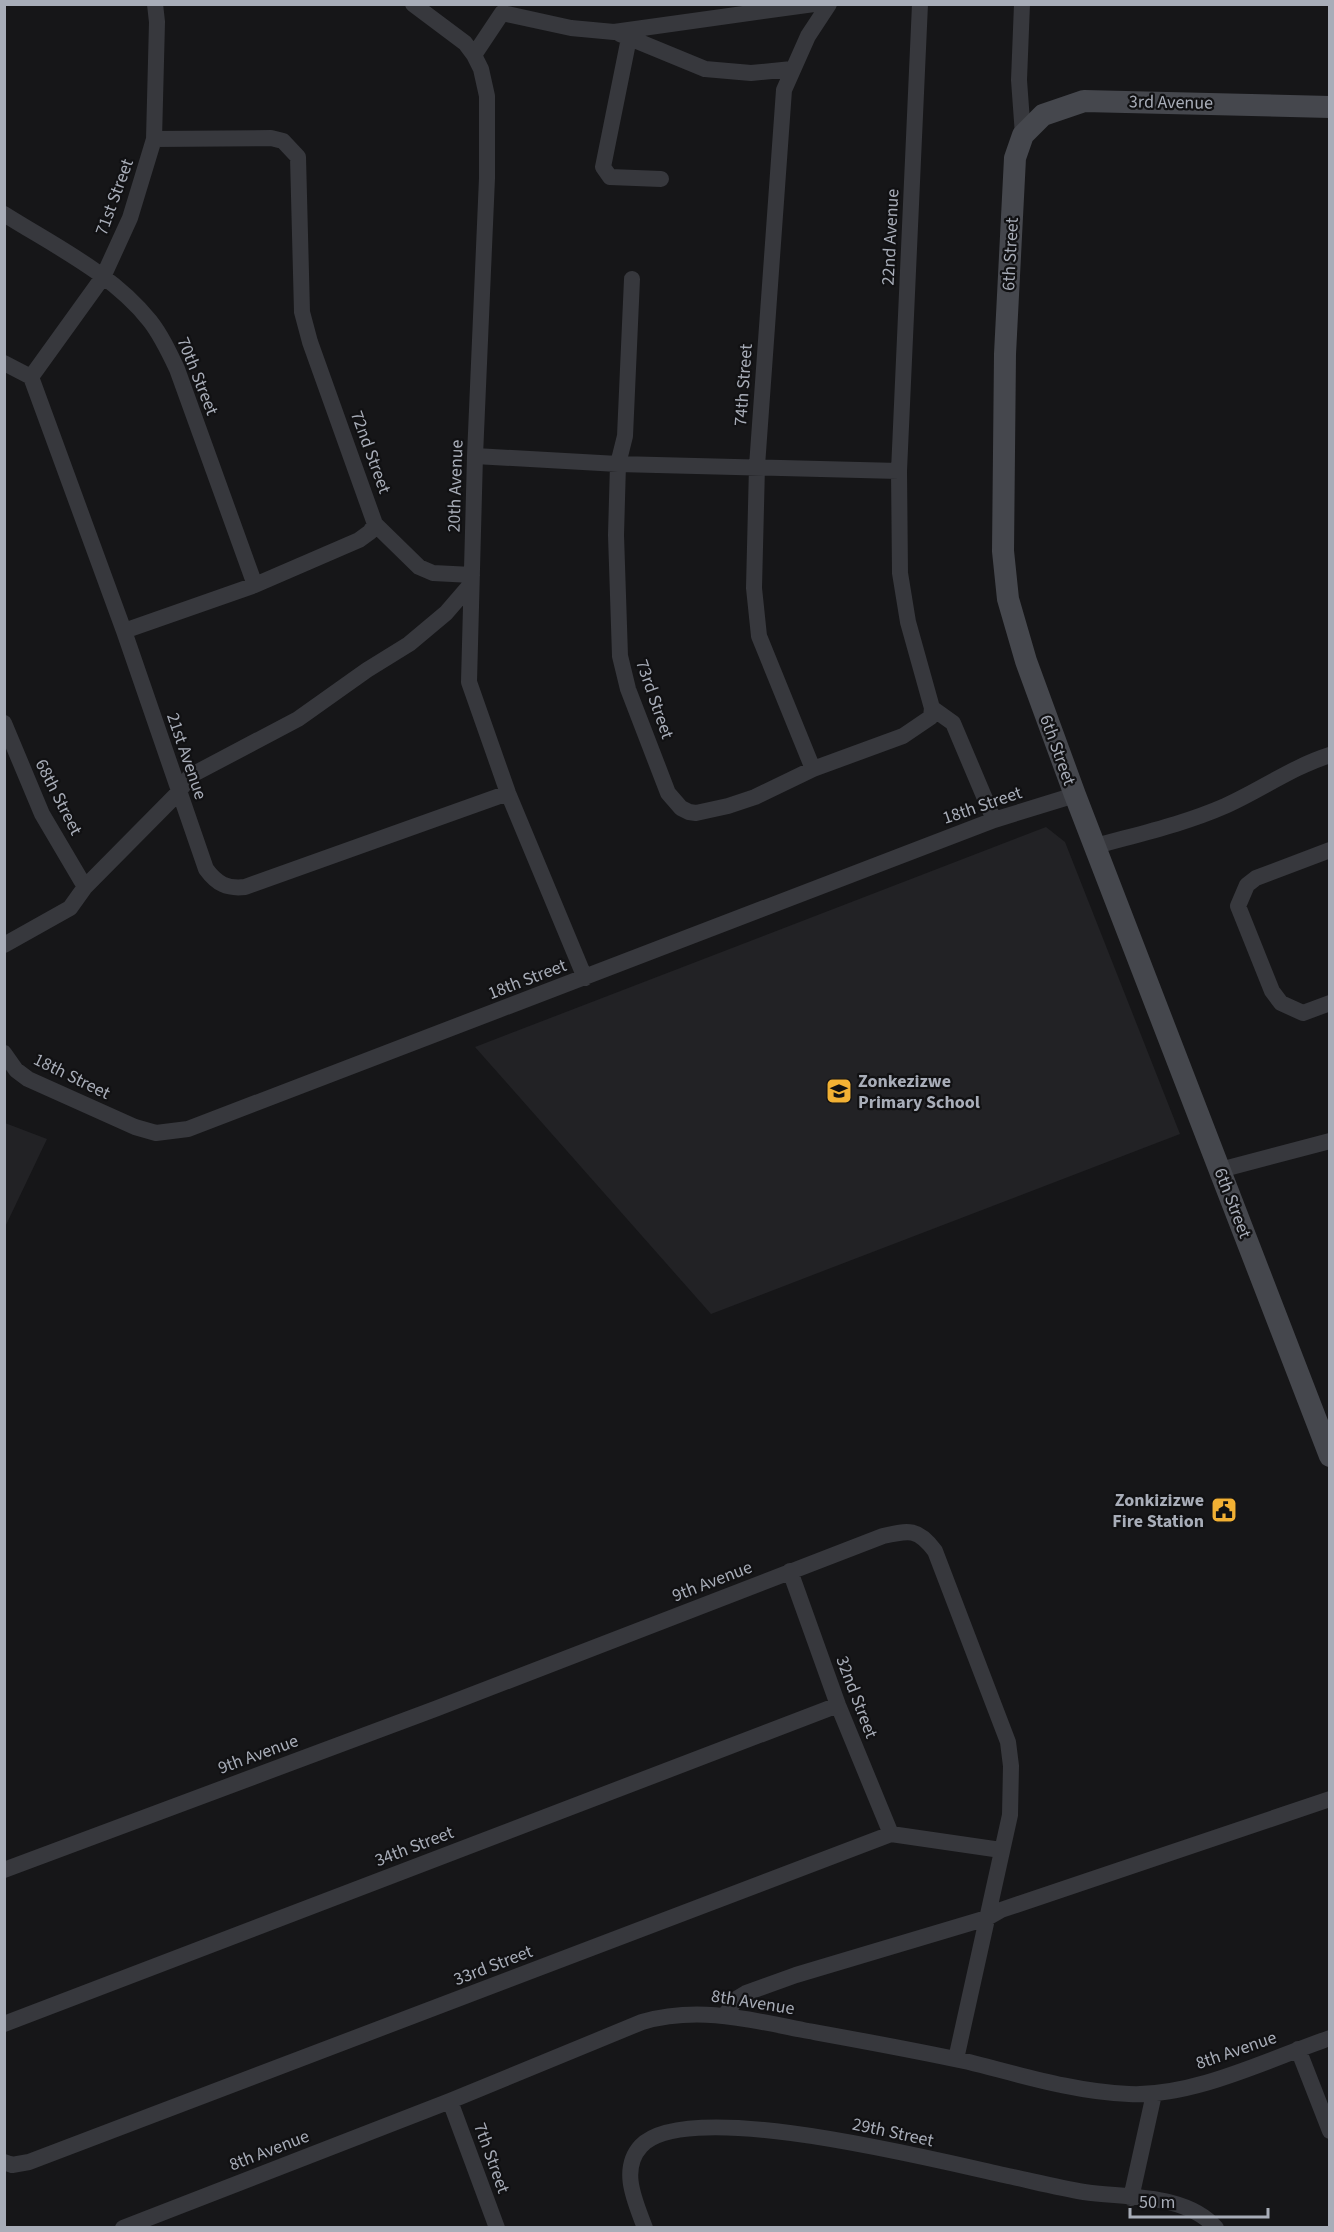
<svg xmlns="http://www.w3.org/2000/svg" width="1334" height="2232" font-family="'Source Sans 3',sans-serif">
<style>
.built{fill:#222225}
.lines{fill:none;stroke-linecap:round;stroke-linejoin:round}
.street{stroke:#37383d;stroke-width:16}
.secondary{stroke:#45474d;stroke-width:22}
.labels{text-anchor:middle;stroke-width:4.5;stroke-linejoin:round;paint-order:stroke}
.street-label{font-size:18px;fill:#a8adb8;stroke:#111113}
.poi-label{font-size:18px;font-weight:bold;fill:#a8adb8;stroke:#111113;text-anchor:start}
</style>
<rect width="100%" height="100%" fill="#161618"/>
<path class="built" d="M1046 827 1065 842 1180 1134 711 1314 475 1047Z
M5 1123 47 1139 5 1227 4 1124Z"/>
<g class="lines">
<path class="street" d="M413 4 465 43 474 55 481 69 487 96V178L475 456 469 682 508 793 585 978
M1022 4 1019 80 1023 135
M620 34 705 69 751 73 792 69
M629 38 603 167 610 177 661 179
M474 55 502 13 571 28 614 32 814 4
M4 214C53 245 113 274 150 321 161 335 169 352 177 369L255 585
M632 279 625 436 618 464 616 535 620 656 628 689 668 793 681 808 689 812 696 813 728 806 755 797 813 769 903 736 931 717 932 708 908 622 900 573 899 471 920 4
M4 363 31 377 124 631 206 869C217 884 227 889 245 887L508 793
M31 377 103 277 130 218 154 139 157 22 155 4
M475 456 618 464 899 471
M375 524 419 567 433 573 472 575
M124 631 255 585 359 540 370 532 375 524 310 342 302 312 298 157 283 141 271 138 154 139
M932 708 953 723 994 820
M4 723 42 814 85 887
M813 769 759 636 754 588 757 466 784 90 808 36 829 4
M1096 846C1139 834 1184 824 1225 806 1261 790 1292 767 1330 755
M1330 850 1256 878 1247 885 1238 906 1272 991 1281 1003 1303 1013 1330 1003
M4 945 70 908 85 887 178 793 190 776 298 719 367 670 409 644 446 613 471 584
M4 1053 16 1070 28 1079 135 1127 156 1133 188 1129 994 820 1075 795
M1220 1170 1330 1141
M790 1571 838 1705 891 1834
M4 1870 435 1709 883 1536C909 1530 918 1528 935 1551L1008 1742 1011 1766 1010 1815 956 2059
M726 2014 736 1999 746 1993 796 1975 987 1918 1001 1910 1330 1799
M4 2024 838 1705
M1298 2049 1330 2131
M450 2101 497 2228
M4 2162 12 2165 29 2162 891 1834 1001 1850
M1131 2198 1154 2094
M123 2228 450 2101 642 2022C697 2006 748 2019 803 2030 858 2040 914 2050 969 2062 1021 2075 1075 2092 1129 2094 1194 2097 1269 2059 1330 2038
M645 2228C636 2203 619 2170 641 2146 687 2095 947 2163 1013 2177 1036 2182 1060 2188 1084 2192 1125 2198 1186 2193 1216 2228"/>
<path class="secondary" d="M1330 107 1084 101 1043 115 1023 135 1015 158 1005 354 1003 551 1008 599 1026 661 1075 795 1330 1456"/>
</g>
<defs>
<g id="school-square" transform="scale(1.35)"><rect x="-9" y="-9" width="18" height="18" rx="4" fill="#f2b134" stroke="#111113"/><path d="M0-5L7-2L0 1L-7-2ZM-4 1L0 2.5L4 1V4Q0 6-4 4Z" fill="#111"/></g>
<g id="civic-square" transform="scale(1.35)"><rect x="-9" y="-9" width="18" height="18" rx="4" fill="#f2b134" stroke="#111113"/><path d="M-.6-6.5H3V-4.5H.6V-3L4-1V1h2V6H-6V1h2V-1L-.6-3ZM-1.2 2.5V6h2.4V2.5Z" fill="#111"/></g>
</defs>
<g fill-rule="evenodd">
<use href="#school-square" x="839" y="1091"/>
<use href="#civic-square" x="1224" y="1510"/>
</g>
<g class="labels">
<g class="street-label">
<text transform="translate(1171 102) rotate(1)" y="6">3rd Avenue</text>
<text transform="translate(114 197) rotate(-70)" y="6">71st Street</text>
<text transform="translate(890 237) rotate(-87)" y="6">22nd Avenue</text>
<text transform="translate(1010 254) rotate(-87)" y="6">6th Street</text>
<text transform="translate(198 376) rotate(68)" y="6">70th Street</text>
<text transform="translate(743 385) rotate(-86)" y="6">74th Street</text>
<text transform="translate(371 452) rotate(70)" y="6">72nd Street</text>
<text transform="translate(455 486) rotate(-88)" y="6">20th Avenue</text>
<text transform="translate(655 699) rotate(71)" y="6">73rd Street</text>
<text transform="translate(1058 750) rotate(70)" y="6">6th Street</text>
<text transform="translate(187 756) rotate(71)" y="6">21st Avenue</text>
<text transform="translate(59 797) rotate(63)" y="6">68th Street</text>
<text transform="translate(982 805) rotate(-19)" y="6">18th Street</text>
<text transform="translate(527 979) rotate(-21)" y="6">18th Street</text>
<text transform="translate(72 1076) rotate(26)" y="6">18th Street</text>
<text transform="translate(1233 1203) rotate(69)" y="6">6th Street</text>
<text transform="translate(712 1581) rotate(-21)" y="6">9th Avenue</text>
<text transform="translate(857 1697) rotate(69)" y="6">32nd Street</text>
<text transform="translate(258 1754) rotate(-20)" y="6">9th Avenue</text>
<text transform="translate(414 1846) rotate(-21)" y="6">34th Street</text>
<text transform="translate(493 1965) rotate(-21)" y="6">33rd Street</text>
<text transform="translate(753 2002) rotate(9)" y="6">8th Avenue</text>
<text transform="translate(1236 2050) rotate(-19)" y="6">8th Avenue</text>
<text transform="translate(893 2132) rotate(12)" y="6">29th Street</text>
<text transform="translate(269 2150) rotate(-21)" y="6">8th Avenue</text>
<text transform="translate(492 2158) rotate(70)" y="6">7th Street</text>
</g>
<g class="poi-label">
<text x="858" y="1087">Zonkezizwe<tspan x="858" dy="21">Primary School</tspan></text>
<text x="1204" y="1506" text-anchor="end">Zonkizizwe<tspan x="1204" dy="21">Fire Station</tspan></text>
</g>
</g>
<rect width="1334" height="2232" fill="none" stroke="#a8adb8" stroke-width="12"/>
<path d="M1130 2208v9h138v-9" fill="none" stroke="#a8adb8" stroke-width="3"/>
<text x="1139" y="2208" font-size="18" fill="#a8adb8" stroke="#111113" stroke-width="4.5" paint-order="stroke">50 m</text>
</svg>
